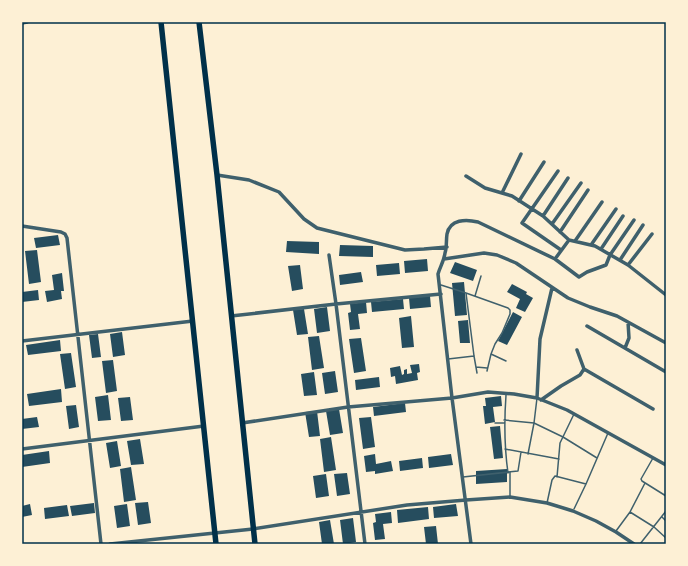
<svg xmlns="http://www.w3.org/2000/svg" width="688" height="566" font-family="Raleway,sans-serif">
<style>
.building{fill:#264d5e}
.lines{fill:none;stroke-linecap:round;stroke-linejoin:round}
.service{stroke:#3f606c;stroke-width:1.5}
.minor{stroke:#3f606c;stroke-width:3.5}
.trunk{stroke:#003049;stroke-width:5.5}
.neatline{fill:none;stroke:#003049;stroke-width:1.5}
</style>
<rect width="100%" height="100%" fill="#fdf0d5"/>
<path class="building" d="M58 235 60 245 36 248 34 238Z
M287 241 319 242V254L286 252Z
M340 245 373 246V257L339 256Z
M37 250 41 282 29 284 25 251Z
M427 259 428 271 405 273 404 261Z
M455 262 477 270 473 281 450 273Z
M399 263 400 274 377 276 376 265Z
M300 265 303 289 292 291 288 266Z
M361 272 363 282 340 285 339 275Z
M62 273 64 291H61L62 299 47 302 45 291 54 290 52 275Z
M464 282 467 315 455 316 452 283Z
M512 284 527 292 526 294 533 298 525 312 516 308 520 299 507 292Z
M38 290 39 300 22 302V292Z
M430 296 431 307 410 309 409 298Z
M403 299 404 309 372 312 371 302Z
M366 302 367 313 358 314 360 329 350 330 348 313 351 312 350 304Z
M327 307 330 331 317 333 314 309Z
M304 309 308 334 297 335 293 310Z
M513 312 522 317 507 345 498 341Z
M411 316 414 347 402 348 399 318Z
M468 320 470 343H460L458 321Z
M122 332 125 355 113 357 110 334Z
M98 334 101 357 92 358 89 335Z
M319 336 324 368 312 370 308 337Z
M361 338 366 371 354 373 349 339Z
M60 340 61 351 28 355 26 345Z
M71 353 76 387 65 389 60 354Z
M113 360 117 391 106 393 102 361Z
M419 364 420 372 417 373 418 380 396 384 395 376 391 377 390 368 400 366 402 375 404 374V370L407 369V374L412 373 410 365Z
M335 371 338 392 325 394 322 373Z
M314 372 317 395 304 396 301 374Z
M379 377 380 387 356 390 355 380Z
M61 389 62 402 29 406 27 394Z
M108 395 111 420 98 421 95 397Z
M501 396 502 406 493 407 495 422 485 424 483 406H486L485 398Z
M130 397 133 420 121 421 118 398Z
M405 403 406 412 374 416 373 407Z
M76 405 79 427 69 429 66 406Z
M339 409 343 433 330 435 326 411Z
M317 411 320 436 309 437 305 412Z
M37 417 39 427 22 429V419Z
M371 417 375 447 363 449 359 418Z
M500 426 503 458 494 459 490 427Z
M331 437 336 470 324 472 320 439Z
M140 439 144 464 131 465 127 441Z
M117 441 121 466 110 468 106 443Z
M49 451 50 463 22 467V455Z
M375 454 376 464 391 461 393 471 375 474V471L366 472 364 456Z
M451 454 453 465 429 468 428 457Z
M422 458 423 468 400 471 399 461Z
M131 467 136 500 124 502 120 469Z
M507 469V482L476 484V471Z
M347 473 350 494 337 496 334 474Z
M326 474 329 496 316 498 313 476Z
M148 502 151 523 138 525 135 503Z
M94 503 95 513 72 516 70 506Z
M30 504 32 515 22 517V506Z
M127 504 130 526 117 528 114 506Z
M456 504 458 516 434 518 433 507Z
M67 505 69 516 45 519 44 508Z
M428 507 429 519 398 523 397 510Z
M391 512 392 523 383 524 385 539 375 540 373 523 376 522 375 514Z
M353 518 356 542 343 544 340 520Z
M330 520 334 544H322L319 522Z
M436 526 438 544H426L424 527Z"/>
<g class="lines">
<path class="service" d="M441 285 466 293 508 308 510 310V314L502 333 495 344 491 354 487 371
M466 293 474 356 477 373
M475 296 481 276
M491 354 506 361
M448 359 474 356
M476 367 487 368
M506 395C504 423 504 445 508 473
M504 420 534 423 563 437 597 458
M495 423H504
M505 449 559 459
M528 454 534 423 537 398
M653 458 641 479 642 481 666 496
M463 477 518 471 521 452
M557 477 560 443 574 414
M510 497V472
M547 503 552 480 555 476 586 484
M574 509 586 484 608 433
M630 512 654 527 666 538
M662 517 666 521
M616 531 630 512 645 483
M640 544 666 511"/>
<path class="minor" d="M22 23 27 22
M558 171 522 223 561 250
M217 175 249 180 279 192 304 219 317 228 405 250 424 249 447 247
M466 176 485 188 512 196 543 216 569 240 595 246 628 265 666 295
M502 193 521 154
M519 201 544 162
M543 216 568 178
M552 224 581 183
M22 226 61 232 65 234 67 238 101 544
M560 232 588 190
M575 241 602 202
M591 245 616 209
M601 249 623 216
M329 255 336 304 441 294
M444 259 484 253 497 255 516 263 568 298 590 307 617 316 666 343
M555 259 569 240
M620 260 643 225
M628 265 652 234
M231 316 336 304 365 544
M587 326 666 372
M22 341 193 321
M625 348 629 338 628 322
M584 369 653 409
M537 398 540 339 552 288
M541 400 561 386 580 375 584 369 577 350
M242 423 348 407 452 398 438 274C440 267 444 261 445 253 447 247 446 240 447 234 450 219 466 219 478 222L555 259 579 277 587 272 606 265 610 255 634 220
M22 449 204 426
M110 544 253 529 407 505 466 500 510 497 547 503 573 511 596 521 616 532 634 544
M471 544 452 398 488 392 514 394 537 398 567 410 666 465"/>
<path class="trunk" d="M161 22 216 544
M199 22 217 175 255 544"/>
</g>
<rect width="688" height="566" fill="none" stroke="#fdf0d5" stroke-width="46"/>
<rect x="23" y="23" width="642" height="520" class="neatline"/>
</svg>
